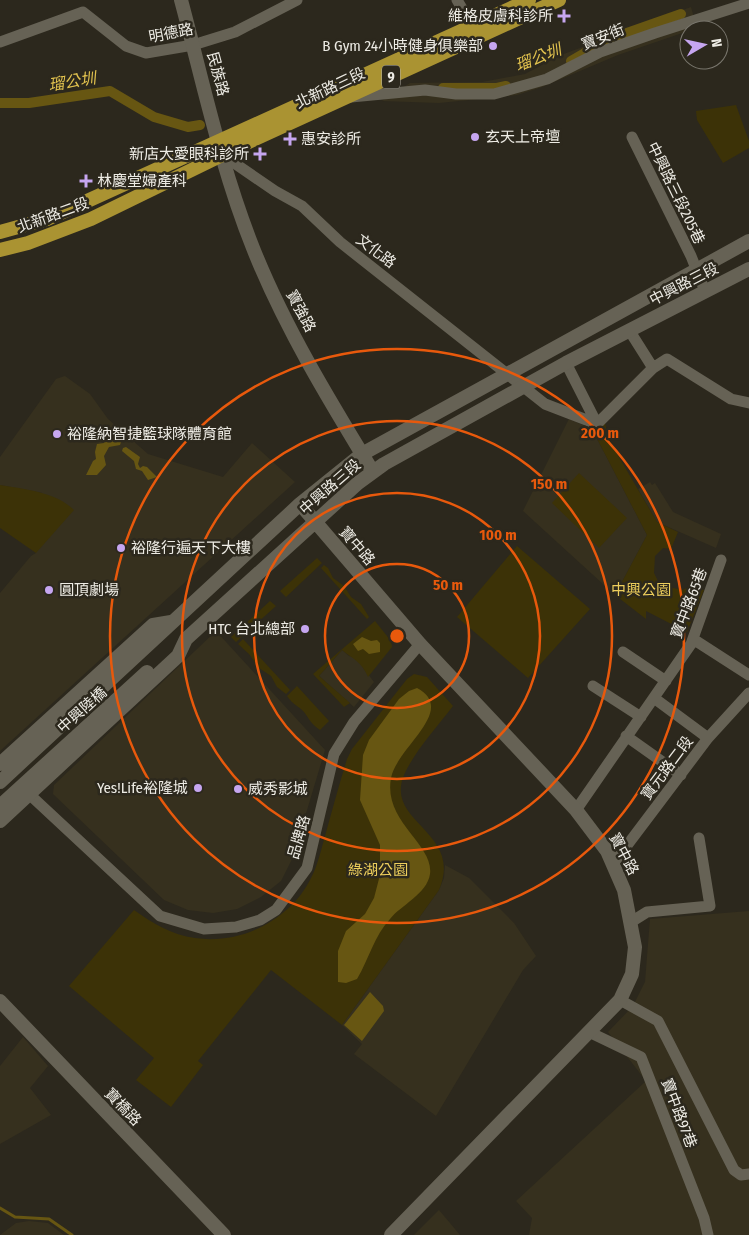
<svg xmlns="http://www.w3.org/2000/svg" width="749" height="1235" font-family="'Fira Sans Condensed','Noto Sans TC',sans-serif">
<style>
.built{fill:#36301e}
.green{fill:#3c3207}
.water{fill:#675612}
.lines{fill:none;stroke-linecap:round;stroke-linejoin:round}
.stream{stroke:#675612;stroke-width:3}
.canal{stroke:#675612;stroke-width:10}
.minor{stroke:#666255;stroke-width:11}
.tertiary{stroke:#666255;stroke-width:14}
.primary{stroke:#aa9332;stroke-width:14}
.ring{fill:none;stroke:#e8590c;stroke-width:2.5}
.poi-dot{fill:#c6a6f0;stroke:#2c281d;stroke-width:2}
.labels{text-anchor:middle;stroke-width:5;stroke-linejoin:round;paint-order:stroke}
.shield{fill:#2c281d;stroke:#b3b0a8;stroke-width:1}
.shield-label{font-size:14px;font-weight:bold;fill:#edebe4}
.poi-label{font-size:15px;fill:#edebe4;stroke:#2c281d;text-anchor:start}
.street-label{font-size:15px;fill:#edebe4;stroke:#2c281d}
.park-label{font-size:15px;fill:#edce5c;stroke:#2c281d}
.water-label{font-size:16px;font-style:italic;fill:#e0c14e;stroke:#2c281d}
.centre{fill:#e8590c;stroke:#2c281d;stroke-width:2.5}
.ring-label{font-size:15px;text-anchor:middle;font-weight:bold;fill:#e8590c;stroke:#2c281d;stroke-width:5;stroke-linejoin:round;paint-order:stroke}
</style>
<rect width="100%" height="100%" fill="#2c281d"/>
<path class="built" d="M691 7 697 28 618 55 542 87 517 95 439 103 382 101 410 83 482 82 525 74 561 55Z
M65 376 90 394 108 419 148 454 223 477 252 443 295 482 0 751V593L31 556 36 553 42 493 0 485V457L56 379Z
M569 419 592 429 647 535 615 595 523 511Z
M650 482 652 485 655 483 673 512 721 534 716 548 657 522 638 489Z
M216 631 325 750 293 857 281 881 261 897 237 909 213 913 188 910 164 900 53 794 54 785Z
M342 650 349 656 355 657 374 682 354 707 319 676Z
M445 865 469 878 514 923 536 956 523 970 436 1116 354 1054 362 1044 342 1025 439 890 444 878Z
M749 911V1235H529L532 1218 516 1201 646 1081 608 1032 633 1006 645 982 650 919Z
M23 1037 48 1066 30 1088 51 1115 0 1144V1066Z
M439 1210 460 1235H414Z
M29 1221 48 1223 64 1235H0L16 1223Z"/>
<path class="green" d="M736 105 749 141V148L723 163 697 120 696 111Z
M605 423 609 440 657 522 678 532 671 549 663 548 655 556 654 573 660 585 683 590 690 586 704 590 687 632 646 611V619L615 595 647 535 592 429Z
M579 473 627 518 599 548 552 503Z
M0 485C24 489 56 492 74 510L36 553 0 528Z
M517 546 590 609 528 678 457 617Z
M317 558 322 563 286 597 280 591Z
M324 565 328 568 333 578 344 586 351 597 361 604 369 617 367 619 321 568Z
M270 601 276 606 236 642 231 637Z
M375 621 391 641 392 647 368 677C362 662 353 659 342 650L319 676 350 703 344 707 313 674Z
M243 639 290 690 286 694 277 687 271 676 259 668 249 654 238 644Z
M414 674 427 677 453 706C438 726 414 752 404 775 384 823 464 831 439 890L342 1025 271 970 198 1061 203 1065 171 1107 136 1080 154 1058 69 986 134 910C152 923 172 935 195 938 242 945 292 919 312 876 318 864 321 850 325 836 332 811 339 785 347 759L352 749 407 679Z
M297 686 329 721 320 730C311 724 310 720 304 712 299 706 293 705 287 696Z"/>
<path class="water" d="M107 429H110L111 437 121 442 120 445 109 447 104 456 106 465 97 475H86L93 461 96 459 95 452 97 444 104 443 103 439 106 437Z
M126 447 140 457 138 464 140 468 143 466 147 467 157 477 148 480 142 471 136 469 134 461 122 451 123 448Z
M362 637 371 641 377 640 380 643V652L369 654 363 649 358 651 353 644Z
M417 688C458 710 397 747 391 778 383 822 434 844 430 874 427 894 401 905 390 919 374 936 369 959 357 979L346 983 338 982V951L346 931 365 914 374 898 380 875V845L360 800 363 755 369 740 399 699 409 691Z
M370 992 383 1006 384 1011 362 1041 344 1025Z"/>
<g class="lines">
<path class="stream" d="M0 1208 15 1217 49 1219 72 1235"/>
<path class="canal" d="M571 61 607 40 681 14
M443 88H497L506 86
M0 103H29L110 91 154 117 188 127 200 125"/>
<path class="minor" d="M457 0 472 25
M0 42 83 12 126 46 146 53 193 45 235 32 297 0
M351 97 425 90 456 94H494L547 79 600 52 655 33 749 3
M632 137 691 256 705 291
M224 156 275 191 302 206 340 242 545 404 597 424 566 363
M629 330 653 368 667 359 731 399 749 403
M597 424 653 368
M693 639 749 675
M623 652 666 681
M593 686 641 717
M654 698 708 738
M626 736 681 775
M29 794 160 916 204 929 236 927 260 920 276 910 307 868 334 754 354 722 420 644
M576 810 691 644 721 560
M613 864 708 738 749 693
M631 922 647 912 710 906 699 838
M620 1000 658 1021 734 1170 741 1175 749 1174
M589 1032 641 1057 704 1218 708 1235"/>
<path class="tertiary" d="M181 0C203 82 221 168 253 248 284 326 329 400 373 472
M300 504 420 644 576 810 607 851 624 890 635 947 632 974 620 1000 391 1235
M0 764 153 625 171 622
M0 782 300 504 362 454 749 241
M0 806 147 672
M0 821 178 656 186 639 358 483 384 464 566 363 749 269
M0 1001 224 1235"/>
<path class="primary" d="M0 232 47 219 85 202 529 0
M0 250 28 243 91 219 253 140 559 0"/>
</g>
<g class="ring">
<circle cx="397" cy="636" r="72"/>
<circle cx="397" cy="636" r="143"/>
<circle cx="397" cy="636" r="215"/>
<circle cx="397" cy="636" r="287"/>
</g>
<g class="poi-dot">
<path d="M561.5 8.5h5v5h5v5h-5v5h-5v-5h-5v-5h5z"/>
<circle cx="493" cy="46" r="5"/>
<circle cx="475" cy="137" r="5"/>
<path d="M287.5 131.5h5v5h5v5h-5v5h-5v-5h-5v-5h5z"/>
<path d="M257.5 146.5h5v5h5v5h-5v5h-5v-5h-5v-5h5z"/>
<path d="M83.5 173.5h5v5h5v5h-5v5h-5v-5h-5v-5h5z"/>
<circle cx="57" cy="434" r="5"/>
<circle cx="121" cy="548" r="5"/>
<circle cx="49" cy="590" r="5"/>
<circle cx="305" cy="629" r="5"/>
<circle cx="198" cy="788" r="5"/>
<circle cx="238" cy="789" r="5"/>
</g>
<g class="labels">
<rect class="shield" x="382" y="65.5" width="18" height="23" rx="4"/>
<g class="shield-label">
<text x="391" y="82">9</text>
</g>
<g class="poi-label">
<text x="553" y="21" text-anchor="end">維格皮膚科診所</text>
<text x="483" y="51" text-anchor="end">B Gym 24小時健身俱樂部</text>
<text x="485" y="142">玄天上帝壇</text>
<text x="301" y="144">惠安診所</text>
<text x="249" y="159" text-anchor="end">新店大愛眼科診所</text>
<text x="97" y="186">林慶堂婦產科</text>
<text x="67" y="439">裕隆納智捷籃球隊體育館</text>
<text x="131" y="553">裕隆行遍天下大樓</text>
<text x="59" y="595">圓頂劇場</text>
<text x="295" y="634" text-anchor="end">HTC 台北總部</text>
<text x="188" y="793" text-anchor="end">Yes!Life裕隆城</text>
<text x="248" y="794">威秀影城</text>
</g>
<g class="street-label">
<text transform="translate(171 33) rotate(-11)" y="5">明德路</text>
<text transform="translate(603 37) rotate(-22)" y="5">寶安街</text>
<text transform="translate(218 74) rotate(75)" y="5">民族路</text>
<text transform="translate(330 88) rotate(-25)" y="5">北新路三段</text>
<text transform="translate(676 193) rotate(64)" y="5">中興路三段205巷</text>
<text transform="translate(53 215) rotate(-20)" y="5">北新路二段</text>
<text transform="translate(376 251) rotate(37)" y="5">文化路</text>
<text transform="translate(684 284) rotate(-27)" y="5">中興路三段</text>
<text transform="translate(301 311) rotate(62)" y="5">寶強路</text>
<text transform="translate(330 487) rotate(-41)" y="5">中興路三段</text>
<text transform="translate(357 546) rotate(49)" y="5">寶中路</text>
<text transform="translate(689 603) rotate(-69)" y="5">寶中路65巷</text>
<text transform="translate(82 710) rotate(-42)" y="5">中興陸橋</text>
<text transform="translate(667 768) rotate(-53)" y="5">寶元路二段</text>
<text transform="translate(299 837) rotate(-74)" y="5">品牌路</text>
<text transform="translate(624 854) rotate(62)" y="5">寶中路</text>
<text transform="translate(123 1107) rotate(46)" y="5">寶橋路</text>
<text transform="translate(679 1113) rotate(69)" y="5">寶中路97巷</text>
</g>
<g class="park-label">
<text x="641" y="595">中興公園</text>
<text x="378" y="875">綠湖公園</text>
</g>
<g class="water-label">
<text transform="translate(538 57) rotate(-21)" y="6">瑠公圳</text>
<text transform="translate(72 81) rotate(-9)" y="6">瑠公圳</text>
</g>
</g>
<circle cx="397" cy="636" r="8" class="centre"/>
<g class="ring-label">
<text x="600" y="438">200 m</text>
<text x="549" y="489">150 m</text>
<text x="498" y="540">100 m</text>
<text x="448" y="590">50 m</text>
</g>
<g transform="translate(704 45) rotate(81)"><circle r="24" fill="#2c281d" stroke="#79766d"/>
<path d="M0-4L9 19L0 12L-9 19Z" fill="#c6a6f0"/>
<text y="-8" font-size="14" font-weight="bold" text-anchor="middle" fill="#edebe4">N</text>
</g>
</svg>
